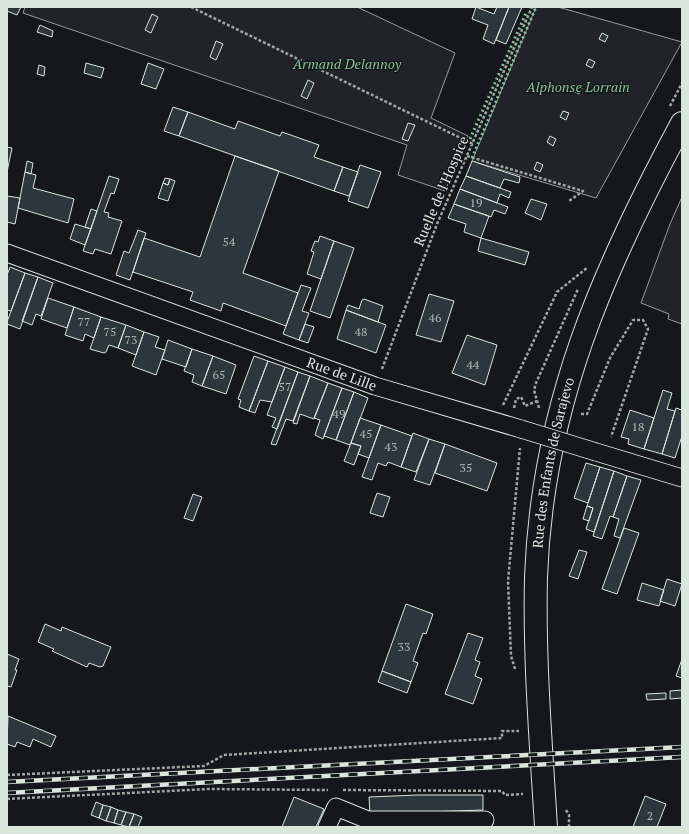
<svg xmlns="http://www.w3.org/2000/svg" width="689" height="834" font-family="'PT Serif',serif">
<style>
.green{fill:#202428;stroke:#939e99}
.building{fill:#2c363c;stroke:#d8e6dc}
.lines{fill:none;stroke-linecap:round;stroke-linejoin:round}
.minor-casing{stroke:#d8e6dc;stroke-width:19}
.secondary-casing{stroke:#d8e6dc;stroke-width:24}
.path{stroke:#9da8a2;stroke-width:2.5;stroke-dasharray:3 2;stroke-linecap:butt}
.minor{stroke:#14181c;stroke-width:17}
.secondary{stroke:#14181c;stroke-width:22}
.rail-casing{stroke:#d8e6dc;stroke-width:4.5}
.rail{stroke:#14181c;stroke-width:3;stroke-dasharray:9;stroke-linecap:butt}
.minor-bridge-casing{stroke:#d8e6dc;stroke-width:19;stroke-linecap:butt}
.minor-bridge{stroke:#14181c;stroke-width:17}
.hedge{stroke:#8ac095;stroke-width:3;stroke-dasharray:2 3;stroke-linecap:butt}
.labels{text-anchor:middle;stroke-width:3;stroke-linejoin:round;paint-order:stroke}
.number-label{font-size:12px;fill:#adbab4}
.park-label{font-size:14px;font-style:italic;fill:#8ac095;stroke:#14181c}
.street-label{font-size:14px;fill:#d8e6dc;stroke:#14181c}
</style>
<rect width="100%" height="100%" fill="#14181c"/>
<path class="green" d="M25 7H357L455 53 431 118 468 136 445 191 398 175 407 145 23 13Z
M536 7H558L682 42 596 198 472 161Z
M682 197V324L668 319 669 314 641 303 670 224Z"/>
<path class="building" d="M7 7H21L17 15 7 11Z
M476 7 494 14 497 7H509L494 44 483 39 488 25 472 19Z
M509 7H522L506 44 496 40Z
M152 14 158 17 151 33 145 30Z
M40 25 53 31 52 37 37 32Z
M602 33 608 36 605 42 599 39Z
M216 41 223 44 216 60 210 57Z
M589 59 595 62 592 68 586 65Z
M86 63 104 68 101 78 84 73Z
M148 63 164 69 156 89 141 84Z
M39 65 45 67 44 76 37 74Z
M308 80 314 83 307 99 301 96Z
M576 85 582 88 579 94 573 91Z
M173 107 188 112 179 136 164 131Z
M563 111 569 113 566 120 560 117Z
M188 112 235 129 238 121 280 136 282 132 319 145 314 157 343 167 334 191 179 136Z
M408 123 415 125 408 141 402 139Z
M550 136 556 139 553 146 547 142Z
M7 147 12 148 7 172Z
M235 156 279 171 243 273 298 293 286 326 223 303 221 311 190 300 193 292 133 272 144 238 200 257Z
M27 161 33 163 31 174 25 172Z
M472 161 520 177 519 183 504 179 500 188 466 176Z
M537 162 543 165 540 172 534 169Z
M360 165 381 172 368 208 348 201Z
M343 167 358 172 349 196 334 191Z
M25 172 36 175 33 188 74 199 68 223 18 208Z
M109 176 119 179 114 194 111 193 104 212 109 213 108 217 122 221 111 254 95 249 93 254 83 251Z
M466 176 511 192 509 198 500 194 497 203 460 189Z
M165 178 170 179 168 185 163 183Z
M170 179 175 181 168 201 158 198 163 183 168 185Z
M460 189 508 207 505 214 494 210 491 217 454 204Z
M7 196 20 198 15 224 7 222Z
M531 199 547 204 541 220 525 213Z
M454 204 489 216 481 238 464 232 466 224 448 218Z
M91 209 97 211 91 229 85 227Z
M75 224 91 229 85 245 70 239Z
M138 230 146 233 130 280 116 275 124 251 129 253Z
M320 236 334 241 321 279 307 274 314 252 311 251 315 241 318 242Z
M481 238 529 252 525 265 478 251Z
M334 241 354 248 330 318 310 311Z
M10 267 25 273 11 311 7 310V275Z
M25 273 38 277 20 329 7 324V322Z
M38 277 53 283 41 316 36 314 32 325 22 321Z
M301 285 311 288 302 311 309 313 299 340 283 334Z
M429 294 454 301 441 342 416 335Z
M48 298 74 307 67 328 41 319Z
M364 299 383 306 378 322 346 310 348 305 359 309 362 300Z
M74 307 101 317 94 338 85 334 83 341 65 335Z
M346 310 386 325 376 353 337 339Z
M101 317 126 325 118 348 109 345 106 352 104 353 90 349Z
M305 324 314 327 308 343 299 340Z
M126 325 144 332 136 355 118 348Z
M144 332 159 337 155 347 165 350 156 375 132 366Z
M467 335 497 345 485 385 452 373Z
M168 340 192 349 186 367 162 359Z
M192 349 213 356 202 386 192 382 194 375 184 371Z
M213 356 236 365 226 394 202 386Z
M254 356 268 361 249 411 239 407 241 400 238 399Z
M268 361 285 367 272 402 260 400 255 413 249 411Z
M285 367 298 372 277 429 272 427 276 418 267 415Z
M298 372 310 376 293 421 286 419 276 445 271 444Z
M310 376 328 383 314 419 300 414 297 424 293 423Z
M328 383 342 388 323 439 315 435 320 420 314 418Z
M342 388 354 392 336 440 324 436Z
M663 390 672 393 667 409 675 411 662 454 644 449Z
M354 392 368 398 350 445 336 440Z
M676 408 682 410V436L675 458 662 454Z
M630 410 654 418 644 449 628 444 629 439 621 437Z
M360 418 381 425 369 458 358 454 361 446 351 443Z
M381 425 412 436 401 467 388 462 386 466 378 463 372 480 362 477Z
M413 433 429 439 416 472 401 467Z
M429 439 445 444 430 485 414 480Z
M351 443 361 446 354 465 344 461Z
M445 444 497 463 487 491 435 473Z
M586 463 600 467 588 503 574 498Z
M600 467 614 471 594 532 586 529 593 508 587 506Z
M614 471 627 476 613 517 610 516 602 539 593 536Z
M627 476 641 480 620 538 614 536 619 519 613 517Z
M377 493 390 497 383 517 370 513Z
M193 494 202 497 193 521 184 518Z
M587 506 593 508 589 521 583 519Z
M624 528 639 533 617 594 602 589Z
M579 550 587 552 578 579 569 576Z
M667 579 682 584 675 606 660 601Z
M642 583 664 590 659 606 637 600Z
M406 604 433 614 426 634 423 633 413 661 418 663 411 682 382 671Z
M45 624 61 631 62 627 111 647 103 666 100 667 89 663 87 667 52 651 54 649 38 642Z
M468 633 483 638 475 660 480 662 475 676 482 679 473 704 445 694Z
M7 654 19 659 15 670H17L11 687 8 686 7 689Z
M682 659V678L676 676Z
M382 671 411 682 407 693 378 682Z
M682 690V698L670 699V691Z
M666 693V699L647 700 646 694Z
M8 716 56 736 51 747 33 739 30 747 17 742 15 747 7 744Z
M418 795H483V810L370 814 369 797Z
M645 796 666 804 657 827H633Z
M294 797 324 809 316 827H282Z
M96 802 103 805 99 818 91 815Z
M103 805 111 807 106 821 99 818Z
M111 807 118 810 114 823 106 821Z
M118 810 126 812 121 825 114 823Z
M126 812 134 814 129 827 121 825Z
M134 814 142 817 138 827H129Z"/>
<g class="lines">
<g class="minor-casing">
<g id="minor">
<path id="s1" d="M7 253 375 386 521 429"/>
<path d="M596 452 682 478"/>
<path d="M327 827 336 807 368 820H485"/>
</g>
</g>
<g class="secondary-casing">
<g id="secondary">
<path id="s2" d="M546 827C541 744 534 660 536 577 542 407 603 269 682 123"/>
</g>
</g>
<path class="path" d="M191 7 473 144
M670 106 682 83
M467 156 583 191 569 201
M382 369 437 224 532 7
M503 405 557 292 588 267
M514 408 516 399 521 397 525 406 537 401
M539 408 534 390 536 383 578 289
M581 414H587L610 358 633 320H643L648 329 611 437
M515 669 511 656 508 581 520 448
M7 775 204 766 224 755 502 738V731H519
M343 790 502 791 505 795 523 794
M7 799 208 789 328 790
M566 810 569 815V827"/>
<use href="#minor" class="minor"/>
<use href="#secondary" class="secondary"/>
<g class="rail-casing">
<path id="rail" d="M7 782 682 747
M7 793 682 757"/>
</g>
<use href="#rail" class="rail"/>
<g class="minor-bridge-casing">
<path id="minor-bridge" d="M521 429 596 452"/>
</g>
<use href="#minor-bridge" class="minor-bridge"/>
<path class="hedge" d="M470 139 527 11
M472 158 536 7"/>
</g>
<g class="labels">
<g class="number-label">
<text x="476" y="207">19</text>
<text x="229" y="246">54</text>
<text x="435" y="322">46</text>
<text x="84" y="326">77</text>
<text x="110" y="336">75</text>
<text x="361" y="336">48</text>
<text x="131" y="344">73</text>
<text x="473" y="369">44</text>
<text x="219" y="379">65</text>
<text x="285" y="391">57</text>
<text x="339" y="418">49</text>
<text x="638" y="431">18</text>
<text x="366" y="438">45</text>
<text x="391" y="451">43</text>
<text x="466" y="472">35</text>
<text x="404" y="651">33</text>
<text x="650" y="820">2</text>
</g>
<g class="park-label">
<text x="347" y="69">Armand Delannoy</text>
<text x="578" y="92">Alphonse Lorrain</text>
</g>
<g class="street-label">
<text transform="translate(441 191) rotate(-67)" y="5">Ruelle de l'Hospice</text>
<text dy="5" stroke="none"><textPath href="#s1" startOffset="356">Rue de Lille</textPath></text>
<text dy="5" stroke="none"><textPath href="#s2" startOffset="366">Rue des Enfants de Sarajevo</textPath></text>
</g>
</g>
<rect width="689" height="834" fill="none" stroke="#d8e6dc" stroke-width="16"/>
</svg>
